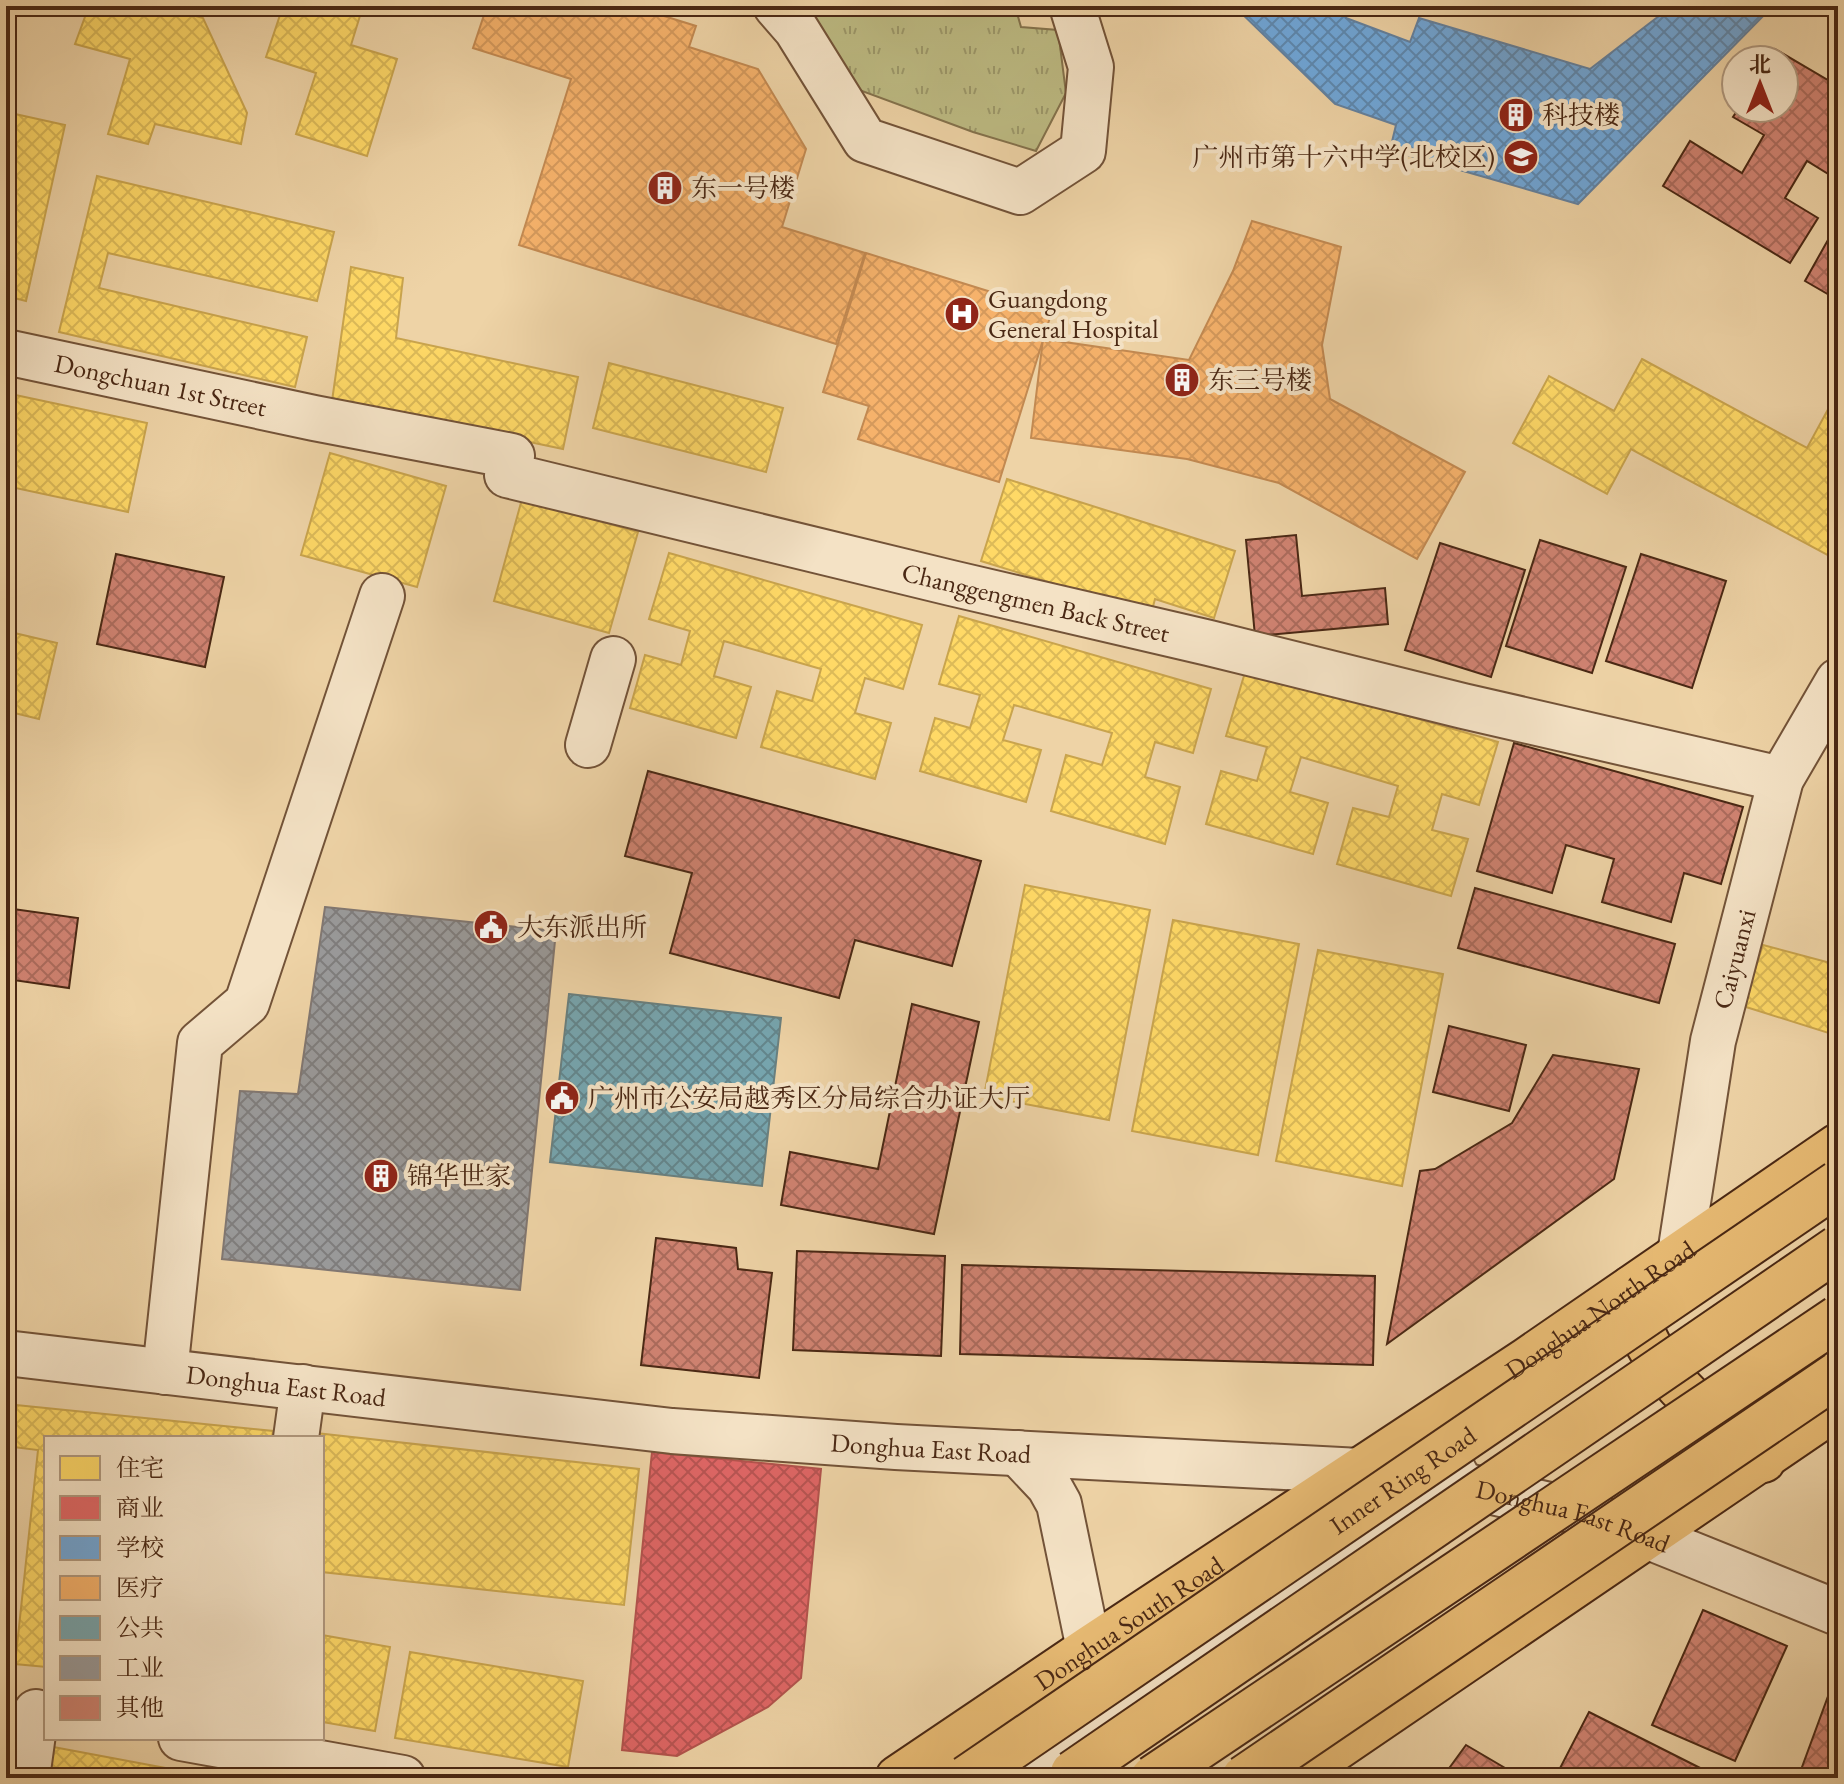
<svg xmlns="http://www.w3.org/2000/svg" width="1844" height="1784" viewBox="0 0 1844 1784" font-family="'EB Garamond','Noto Serif SC',serif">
<defs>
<pattern id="grass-tufts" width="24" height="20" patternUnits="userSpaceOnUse" patternTransform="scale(2)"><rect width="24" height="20" fill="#bdbb83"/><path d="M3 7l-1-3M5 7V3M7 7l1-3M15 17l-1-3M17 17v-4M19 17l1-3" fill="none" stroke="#9c986a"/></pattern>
<pattern id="homes-cross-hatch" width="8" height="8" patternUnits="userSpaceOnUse" patternTransform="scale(2)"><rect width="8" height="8" fill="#ffd966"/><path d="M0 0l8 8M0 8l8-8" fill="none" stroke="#dcba58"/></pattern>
<pattern id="shops-cross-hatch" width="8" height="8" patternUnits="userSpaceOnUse" patternTransform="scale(2)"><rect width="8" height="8" fill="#e06666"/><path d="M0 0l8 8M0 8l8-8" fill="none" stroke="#b85453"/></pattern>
<pattern id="schools-cross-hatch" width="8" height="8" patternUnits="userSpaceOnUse" patternTransform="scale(2)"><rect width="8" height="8" fill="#6fa8dc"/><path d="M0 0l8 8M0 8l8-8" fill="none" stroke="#5d89b1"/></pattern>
<pattern id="health-cross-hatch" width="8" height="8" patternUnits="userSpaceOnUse" patternTransform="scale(2)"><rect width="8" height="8" fill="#f6b26b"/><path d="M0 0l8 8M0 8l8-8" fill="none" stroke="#d4995c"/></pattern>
<pattern id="public-cross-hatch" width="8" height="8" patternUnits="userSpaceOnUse" patternTransform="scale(2)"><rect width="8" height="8" fill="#76a5af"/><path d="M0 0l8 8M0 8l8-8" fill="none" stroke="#63868d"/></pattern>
<pattern id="industry-cross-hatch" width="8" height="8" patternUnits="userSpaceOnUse" patternTransform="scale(2)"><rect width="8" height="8" fill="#999"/><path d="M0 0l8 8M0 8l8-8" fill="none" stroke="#7f7d7c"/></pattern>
<pattern id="building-cross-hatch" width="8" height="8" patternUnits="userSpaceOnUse" patternTransform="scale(2)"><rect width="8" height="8" fill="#d08372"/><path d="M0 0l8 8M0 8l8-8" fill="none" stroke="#ab6b5c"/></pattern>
</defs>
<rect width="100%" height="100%" fill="#eed3a6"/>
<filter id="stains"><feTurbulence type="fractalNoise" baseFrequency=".0025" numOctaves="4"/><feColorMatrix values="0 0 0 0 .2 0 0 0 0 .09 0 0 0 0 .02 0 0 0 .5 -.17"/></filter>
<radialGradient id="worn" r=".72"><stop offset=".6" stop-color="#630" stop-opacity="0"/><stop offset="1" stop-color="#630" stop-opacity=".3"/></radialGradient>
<path fill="url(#grass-tufts)" stroke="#84724c" stroke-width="2" d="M804 6H1015L1021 27 1058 30 1066 93 1036 151 973 132 843 84Z"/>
<g fill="url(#homes-cross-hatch)" stroke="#c9a44d" stroke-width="2">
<path d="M6 6H55V8L6 10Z"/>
<path d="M89 6H160L203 18 247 113 241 144 155 124 148 144 108 134 130 59 75 44Z"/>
<path d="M283 6H363L351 45 397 59 367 156 296 134 316 73 266 57Z"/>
<path d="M6 112 65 125 26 301 6 296Z"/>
<path d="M97 176 334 232 317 301 108 253 99 288 307 337 295 387 59 332Z"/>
<path d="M351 267 403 278 396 338 578 377 563 449 332 401Z"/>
<path d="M1642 359 1807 448 1838 391V548L1833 558 1631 449 1607 494 1513 443 1549 376 1614 411Z"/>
<path d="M609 363 783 408 766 472 593 428Z"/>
<path d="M6 393 147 423 128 512 6 486Z"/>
<path d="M330 453 446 486 417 587 301 555Z"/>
<path d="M1007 479 1235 551 1214 618 1155 599 1151 614 981 561Z"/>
<path d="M522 499 638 532 609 633 494 601Z"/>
<path d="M669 553 922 625 903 689 865 678 855 713 891 723 875 779 761 747 777 691 812 701 821 669 724 641 714 676 751 687 736 738 630 708 645 655 681 665 690 631 649 619Z"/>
<path d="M959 616 1211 689 1193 753 1155 742 1145 777 1180 787 1165 844 1051 811 1066 755 1102 765 1112 733 1014 705 1003 740 1041 750 1026 802 920 771 935 718 970 728 980 695 939 684Z"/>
<path d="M6 631 57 643 39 719 6 711Z"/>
<path d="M1246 669 1498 742 1479 805 1442 794 1432 830 1468 839 1451 896 1337 864 1353 808 1389 817 1398 786 1301 757 1290 792 1328 803 1313 854 1206 824 1221 771 1257 781 1267 747 1226 736Z"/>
<path d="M1025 885 1150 910 1109 1120 984 1096Z"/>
<path d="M1173 920 1299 944 1258 1155 1132 1131Z"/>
<path d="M1763 945 1838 965V1036L1743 1006Z"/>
<path d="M1318 950 1443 974 1402 1186 1276 1161Z"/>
<path d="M6 1404 273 1431 272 1438H46V1667L15 1664 38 1450 6 1446Z"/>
<path d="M316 1433 639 1469 624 1605 322 1572V1438H316Z"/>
<path d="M322 1635 390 1647 375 1731 322 1722Z"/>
<path d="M410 1652 583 1681 568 1767 395 1738Z"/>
<path d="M6 1736 18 1738 6 1778Z"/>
<path d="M48 1746 219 1778H42Z"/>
</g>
<path fill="url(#shops-cross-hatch)" stroke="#b3534d" stroke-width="2" d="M652 1452 821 1469 801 1678 768 1707 677 1756 622 1750Z"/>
<path fill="url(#schools-cross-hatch)" stroke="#6482a0" stroke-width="2" d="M1234 6H1348L1346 18 1410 42 1419 18 1590 69 1672 6H1773L1578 204 1390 150 1396 125 1335 104Z"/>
<g fill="url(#health-cross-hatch)" stroke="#c28951" stroke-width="2">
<path d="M487 6H632L696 26 689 47 758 69 806 149 782 227 865 253 836 344 519 245 571 79 473 48Z"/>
<path d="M1252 221 1341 247 1322 345 1330 399 1465 472 1417 559 1279 483 1187 459 1031 438 1043 339 1189 360 1233 271Z"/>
<path d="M866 253 1052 311 999 482 858 439 869 406 823 392Z"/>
</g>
<path fill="url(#public-cross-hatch)" stroke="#698080" stroke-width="2" d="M569 994 781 1018 762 1186 550 1162Z"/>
<path fill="url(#industry-cross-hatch)" stroke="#817771" stroke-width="2" d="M325 907 556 931 520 1290 222 1259 240 1091 298 1094Z"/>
<g fill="url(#building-cross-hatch)" stroke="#4a2814" stroke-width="2">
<path d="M1775 49 1838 86V180L1807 161 1785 198 1818 218 1790 263 1663 186 1690 141 1742 173 1764 135 1733 117 1739 108H1784V60H1768Z"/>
<path d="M1838 222V300L1805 281Z"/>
<path d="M1296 535 1302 596 1385 588 1388 624 1255 636 1246 540Z"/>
<path d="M1540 540 1626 567 1592 673 1506 646Z"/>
<path d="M1440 543 1525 570 1491 677 1405 650Z"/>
<path d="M116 554 224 577 205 667 97 644Z"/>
<path d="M1641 554 1726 581 1692 688 1606 661Z"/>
<path d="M1514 743 1743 807 1721 884 1684 873 1671 922 1602 902 1614 859 1566 845 1552 893 1477 871Z"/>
<path d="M648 771 981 861 952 966 855 940 839 998 670 953 692 873 625 856Z"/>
<path d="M1475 888 1675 944 1659 1003 1458 948Z"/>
<path d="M6 908 78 918 69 988 6 979Z"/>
<path d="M912 1004 979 1022 934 1234 781 1205 790 1152 878 1169Z"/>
<path d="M1449 1026 1526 1045 1509 1111 1433 1092Z"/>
<path d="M1553 1055 1639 1069 1614 1179 1387 1344 1420 1171 1435 1169 1512 1123Z"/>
<path d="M656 1238 736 1248 738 1269 772 1273 759 1378 641 1365Z"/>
<path d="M797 1251 945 1256 941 1356 793 1350Z"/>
<path d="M962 1265 1375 1276 1373 1365 960 1354Z"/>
<path d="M1703 1610 1787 1646 1735 1761 1652 1725Z"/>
<path d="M1834 1680 1838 1681V1778H1798Z"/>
<path d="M1589 1712 1720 1778H1569L1558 1772Z"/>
<path d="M1466 1745 1522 1778H1442Z"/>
</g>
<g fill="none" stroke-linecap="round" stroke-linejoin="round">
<defs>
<g id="minor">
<path d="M776 6 796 29 865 140 1020 192 1083 151 1091 67 1072 6"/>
<path id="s1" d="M6 352 314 418 512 456 507 475 951 583 1209 643 1463 706 1781 779"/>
<path d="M588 745 613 659"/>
<path id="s2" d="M1680 1254 1713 1041 1781 779 1838 681"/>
<path id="s3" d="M6 1353 672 1431 896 1447 1360 1471 1449 1482 1584 1513 1649 1537 1838 1613"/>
<path d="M165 1372 200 1043 247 1003 382 596"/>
<path d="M296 1438 303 1387"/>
<path d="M1018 1453 1049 1486 1059 1504 1089 1649"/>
<path d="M181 1738 403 1778"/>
<path d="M27 1778 36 1712"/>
<path d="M1009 1778 1352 1544 1449 1482 1455 1473"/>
</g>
<g id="major">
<path d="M1632 1288C1635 1364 1709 1416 1763 1460"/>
<path id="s4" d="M898 1778 1089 1649 1527 1360 1838 1146"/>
<path d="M1292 1778 1838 1406"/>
</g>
</defs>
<use href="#minor" stroke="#735338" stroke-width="48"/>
<use href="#major" stroke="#4a2814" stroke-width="48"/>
<use href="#minor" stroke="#f4e2c5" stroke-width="44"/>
<use href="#major" stroke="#e7ba73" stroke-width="44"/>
<defs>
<g id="major-bridge">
<path d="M1073 1773 1838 1248"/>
<path d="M1153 1778 1838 1318"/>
</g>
<g id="highway-bridge">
<path id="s5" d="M967 1778 1838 1183"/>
<path d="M1244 1778 1838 1374"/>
</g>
</defs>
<use href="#major-bridge" stroke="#4a2814" stroke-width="48" stroke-linecap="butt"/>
<use href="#highway-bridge" stroke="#4a2814" stroke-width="48" stroke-linecap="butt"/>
<use href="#major-bridge" stroke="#e7ba73" stroke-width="44"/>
<use href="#highway-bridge" stroke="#e7ba73" stroke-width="44"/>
</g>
<defs>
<symbol id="building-disc" viewBox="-11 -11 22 22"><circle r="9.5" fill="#8f2418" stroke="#f4e2c5"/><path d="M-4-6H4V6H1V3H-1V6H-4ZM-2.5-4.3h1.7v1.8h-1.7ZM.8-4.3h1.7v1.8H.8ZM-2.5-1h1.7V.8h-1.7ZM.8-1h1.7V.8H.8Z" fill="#fff"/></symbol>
<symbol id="school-disc" viewBox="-11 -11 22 22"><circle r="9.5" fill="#8f2418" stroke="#f4e2c5"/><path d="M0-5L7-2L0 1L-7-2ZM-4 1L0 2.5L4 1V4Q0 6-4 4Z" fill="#fff"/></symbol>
<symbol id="hospital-disc" viewBox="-11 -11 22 22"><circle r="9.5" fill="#8f2418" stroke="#f4e2c5"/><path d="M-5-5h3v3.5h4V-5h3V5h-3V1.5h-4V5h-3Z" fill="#fff"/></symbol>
<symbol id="civic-disc" viewBox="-11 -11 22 22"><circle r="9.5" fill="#8f2418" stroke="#f4e2c5"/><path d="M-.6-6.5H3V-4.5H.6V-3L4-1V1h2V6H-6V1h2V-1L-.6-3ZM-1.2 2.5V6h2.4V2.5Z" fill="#fff"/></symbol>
</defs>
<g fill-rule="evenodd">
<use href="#building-disc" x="1496" y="95" width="40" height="40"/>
<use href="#school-disc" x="1501" y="137" width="40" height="40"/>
<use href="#building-disc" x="645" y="168" width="40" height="40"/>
<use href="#hospital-disc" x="942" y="294" width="40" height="40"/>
<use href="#building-disc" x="1162" y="360" width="40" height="40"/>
<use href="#civic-disc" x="471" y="907" width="40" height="40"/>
<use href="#civic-disc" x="542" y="1078" width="40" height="40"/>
<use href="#building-disc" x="361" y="1156" width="40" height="40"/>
</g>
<g text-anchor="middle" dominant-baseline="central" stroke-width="8" stroke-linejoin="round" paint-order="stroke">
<g font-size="26" fill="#4a2814" stroke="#f4e2c5" text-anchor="start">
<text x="1542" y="115">科技楼</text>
<text x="1495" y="157" text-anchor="end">广州市第十六中学(北校区)</text>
<text x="691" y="188">东一号楼</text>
<text x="988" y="299">Guangdong<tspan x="988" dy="30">General Hospital</tspan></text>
<text x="1208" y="380">东三号楼</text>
<text x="517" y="927">大东派出所</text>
<text x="588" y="1098">广州市公安局越秀区分局综合办证大厅</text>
<text x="407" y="1176">锦华世家</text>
</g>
<g font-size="26" fill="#4a2814" stroke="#f4e2c5">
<text stroke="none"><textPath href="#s1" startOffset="158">Dongchuan 1st Street</textPath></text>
<text stroke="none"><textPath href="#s1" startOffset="1080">Changgengmen Back Street</textPath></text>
<text stroke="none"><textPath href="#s2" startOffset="300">Caiyuanxi</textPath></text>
<text stroke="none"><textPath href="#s4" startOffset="844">Donghua North Road</textPath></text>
<text stroke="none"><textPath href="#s3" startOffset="282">Donghua East Road</textPath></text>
<text stroke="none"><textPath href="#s3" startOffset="930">Donghua East Road</textPath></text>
<text stroke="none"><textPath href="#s5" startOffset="528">Inner Ring Road</textPath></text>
<text stroke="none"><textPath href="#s3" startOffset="1578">Donghua East Road</textPath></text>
<text stroke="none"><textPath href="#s4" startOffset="278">Donghua South Road</textPath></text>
</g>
</g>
<rect width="1844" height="1784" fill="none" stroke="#eed3a6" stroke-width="32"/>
<rect x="8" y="8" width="1828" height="1768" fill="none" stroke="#4a2814" stroke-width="4"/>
<rect x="16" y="16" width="1812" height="1752" fill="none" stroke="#4a2814" stroke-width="2"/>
<rect x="44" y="1436" width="280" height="304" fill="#f4e2c5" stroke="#b0987e" stroke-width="2"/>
<rect x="60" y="1456" width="40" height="24" fill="#ffd966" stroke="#b0987e" stroke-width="2"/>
<text x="116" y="1476" font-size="24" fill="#4a2814">住宅</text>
<rect x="60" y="1496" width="40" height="24" fill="#e06666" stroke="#b0987e" stroke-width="2"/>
<text x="116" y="1516" font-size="24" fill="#4a2814">商业</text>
<rect x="60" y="1536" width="40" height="24" fill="#6fa8dc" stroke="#b0987e" stroke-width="2"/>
<text x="116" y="1556" font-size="24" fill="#4a2814">学校</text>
<rect x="60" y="1576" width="40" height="24" fill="#f6b26b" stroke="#b0987e" stroke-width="2"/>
<text x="116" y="1596" font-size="24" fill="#4a2814">医疗</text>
<rect x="60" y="1616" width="40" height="24" fill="#76a5af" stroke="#b0987e" stroke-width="2"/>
<text x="116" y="1636" font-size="24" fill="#4a2814">公共</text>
<rect x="60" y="1656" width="40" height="24" fill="#999999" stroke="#b0987e" stroke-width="2"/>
<text x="116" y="1676" font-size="24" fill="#4a2814">工业</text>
<rect x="60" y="1696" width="40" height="24" fill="#d08372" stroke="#b0987e" stroke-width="2"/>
<text x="116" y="1716" font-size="24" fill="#4a2814">其他</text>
<g transform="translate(1760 84)"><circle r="38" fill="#f4e2c5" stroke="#b0987e" stroke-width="2"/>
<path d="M0-6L14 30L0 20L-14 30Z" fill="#8f2418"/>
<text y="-12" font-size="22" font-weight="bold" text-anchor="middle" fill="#4a2814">北</text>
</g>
<rect width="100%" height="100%" filter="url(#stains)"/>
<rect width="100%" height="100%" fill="url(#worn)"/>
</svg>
